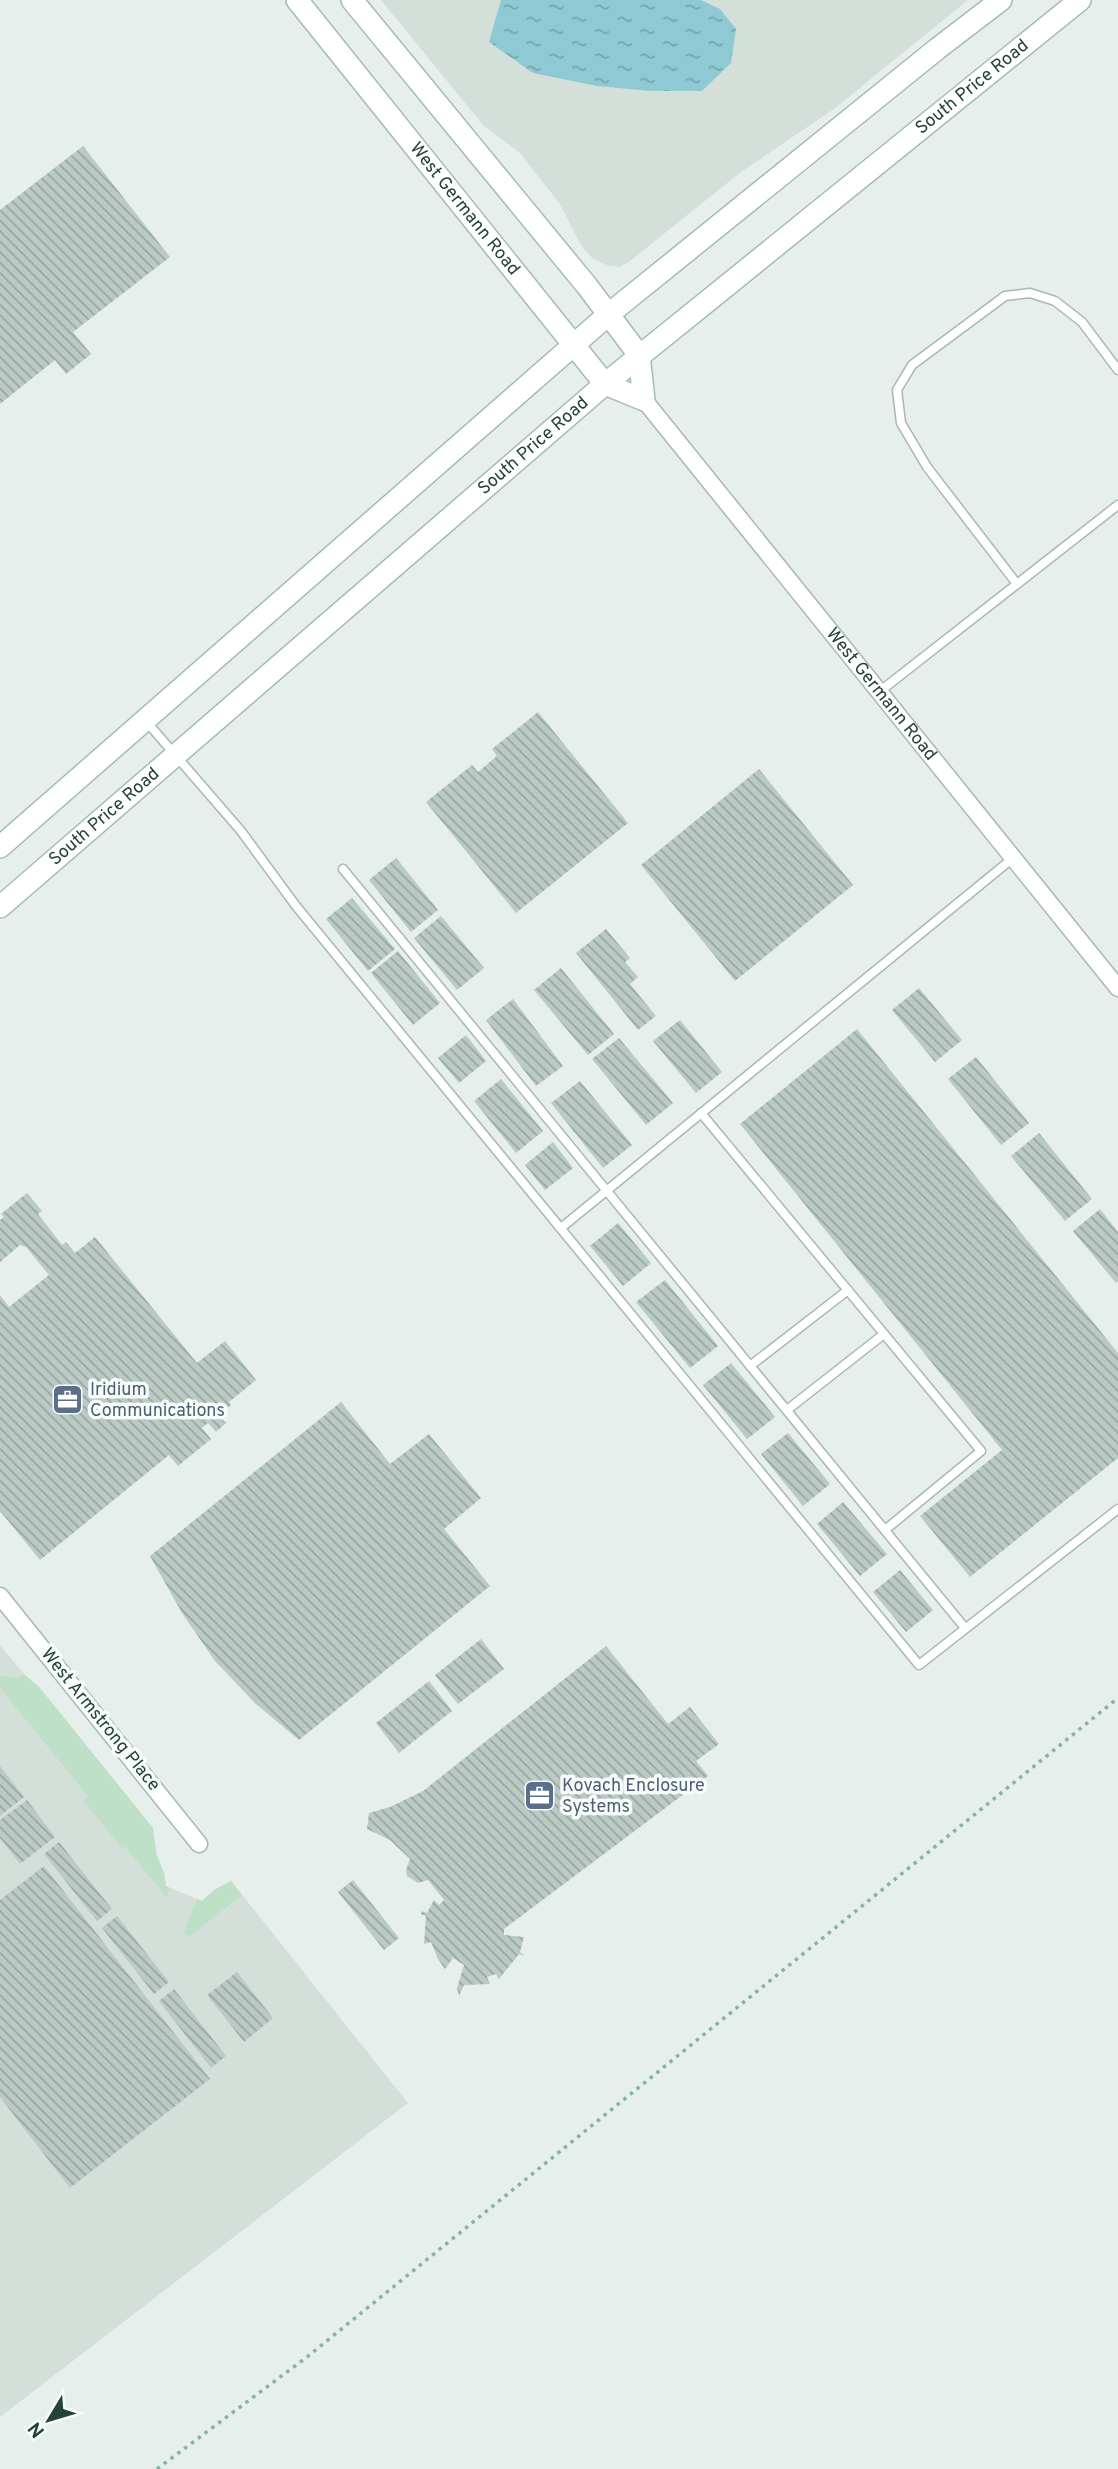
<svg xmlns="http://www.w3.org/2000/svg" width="1118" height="2469" viewBox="0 0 1118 2469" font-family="Overpass,sans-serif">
<defs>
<pattern id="water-ripples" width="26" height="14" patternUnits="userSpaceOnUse" patternTransform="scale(1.75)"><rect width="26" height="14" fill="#8ec9d4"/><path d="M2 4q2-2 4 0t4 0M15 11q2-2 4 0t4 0" fill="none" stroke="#74a5ad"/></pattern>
<pattern id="building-back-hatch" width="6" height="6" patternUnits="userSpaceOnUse" patternTransform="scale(1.75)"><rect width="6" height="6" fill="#bbcac4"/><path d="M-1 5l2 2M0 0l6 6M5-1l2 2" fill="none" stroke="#98a6a0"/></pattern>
</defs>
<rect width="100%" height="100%" fill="#e6efeb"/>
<g fill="#d4dfda">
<path d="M381 0H968L834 109 741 172 630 261 620 267 609 266 593 259 582 247 560 204 520 153 483 125Z"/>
<path d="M0 1645 24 1674 39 1687 153 1828 156 1853 164 1873 166 1886 202 1901 214 1890 231 1881 408 2103 0 2417Z"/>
</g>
<g fill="#bfe0c8">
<path d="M24 1674 39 1687 153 1828 156 1853 164 1873 166 1886 169 1888 167 1898 126 1848 121 1847 83 1800 88 1796 0 1688V1675L18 1678Z"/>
<path d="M231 1881 242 1895 190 1936 183 1935 197 1899 202 1901 214 1890Z"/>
</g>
<path fill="url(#water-ripples)" d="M501 0H701L720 9 736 29 731 63 702 91H651L597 86 533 73 489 42Z"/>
<g fill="url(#building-back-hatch)">
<path d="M83 146 170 257 73 332 91 354 66 374 55 360 0 404V210Z"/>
<path d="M538 712 628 823 516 913 426 802 472 765 478 772 497 756 492 749Z"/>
<path d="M759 769 853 885 735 981 641 865Z"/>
<path d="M396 858 438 910 411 932 369 880Z"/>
<path d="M352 898 395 949 368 971 326 919Z"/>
<path d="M441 916 484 968 457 990 414 938Z"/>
<path d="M606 929 630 958 625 962 638 977 630 984 656 1016 638 1030 576 953Z"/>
<path d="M398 951 440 1003 413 1025 371 973Z"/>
<path d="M561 968 614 1034 588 1055 534 990Z"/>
<path d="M919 988 962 1040 935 1062 892 1010Z"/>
<path d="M513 999 563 1066 536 1086 486 1020Z"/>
<path d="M680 1020 722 1072 696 1093 653 1041Z"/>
<path d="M857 1029 1118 1353V1458L970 1577 920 1516 1002 1450 740 1124Z"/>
<path d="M466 1035 486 1061 459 1083 438 1058Z"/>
<path d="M619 1038 673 1103 646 1125 592 1059Z"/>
<path d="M976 1057 1029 1123 1001 1145 948 1079Z"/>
<path d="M501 1079 543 1131 516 1153 474 1101Z"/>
<path d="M580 1081 632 1145 603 1168 551 1103Z"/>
<path d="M1039 1133 1092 1199 1065 1221 1011 1156Z"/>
<path d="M553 1142 573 1168 545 1190 525 1165Z"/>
<path d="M27 1193 42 1211 38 1214 62 1245 66 1242 75 1253 95 1237 197 1363 225 1341 256 1380 229 1402 231 1405 218 1415 226 1423 216 1432 208 1423 202 1428 211 1439 178 1466 169 1455 40 1560 0 1511V1295L9 1307 49 1275 26 1247 20 1245 0 1262V1220L4 1217 1 1214Z"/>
<path d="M1100 1209 1118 1232V1281L1116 1283 1073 1231Z"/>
<path d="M618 1223 651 1263 623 1286 590 1246Z"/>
<path d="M665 1280 718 1346 690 1368 636 1302Z"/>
<path d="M731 1363 775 1417 747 1439 703 1385Z"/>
<path d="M341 1402 390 1464 429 1434 481 1498 444 1529 490 1586 299 1740 256 1704 215 1661 182 1613 150 1556Z"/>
<path d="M788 1433 830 1484 803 1506 761 1454Z"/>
<path d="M843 1502 887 1554 860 1576 817 1524Z"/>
<path d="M900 1570 933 1610 906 1632 873 1592Z"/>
<path d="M481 1639 504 1669 458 1704 435 1675Z"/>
<path d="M606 1646 668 1724 690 1707 719 1744 696 1761 708 1776 504 1929V1935L524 1937 520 1952 525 1956 519 1954 499 1979 496 1974 487 1977 490 1984 464 1985 459 1996 457 1988 464 1965 453 1958 445 1969 438 1959 431 1942 424 1944 426 1916 421 1914 422 1911 427 1913 434 1900 439 1905 444 1900 428 1880 418 1883 407 1876 406 1870 410 1859 390 1840 367 1829 369 1813 390 1807 423 1791Z"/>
<path d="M429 1681 452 1711 399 1753 376 1723Z"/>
<path d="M0 1766 24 1797 0 1816Z"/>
<path d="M27 1800 55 1837 20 1864 0 1838V1820Z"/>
<path d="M59 1842 112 1909 97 1921 44 1854Z"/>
<path d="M44 1866 210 2079 70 2188 0 2097V1900Z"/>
<path d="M353 1880 399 1938 384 1950 338 1892Z"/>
<path d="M117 1916 169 1982 154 1994 102 1928Z"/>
<path d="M237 1972 273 2018 244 2042 207 1995Z"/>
<path d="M174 1989 226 2056 211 2068 159 2001Z"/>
</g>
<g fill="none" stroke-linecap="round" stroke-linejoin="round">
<defs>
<g id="lane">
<path d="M1017 584 927 467 901 423 897 390 912 365 1005 296 1030 293 1055 301 1082 322 1118 370"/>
<path d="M879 692 1118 505"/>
<path d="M145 720 241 831 296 906 919 1665 1118 1509"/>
<path d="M343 869 965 1628"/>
<path d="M701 1113 981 1451 885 1530"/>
<path d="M561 1228 1013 858"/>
<path d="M750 1366 848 1290"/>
<path d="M787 1410 884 1334"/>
</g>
<g id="street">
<path id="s1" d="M644 400 1118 988"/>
<path d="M0 1596 199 1844"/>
</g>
<g id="secondary">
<path id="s2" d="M297 0 605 384 644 400 639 355 587 286 352 0"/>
<path d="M0 847 609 314 937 49 1001 0"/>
<path id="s3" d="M0 907 605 384 1080 0"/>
</g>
</defs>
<use href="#lane" stroke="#a8b8b2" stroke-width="11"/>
<use href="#street" stroke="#a8b8b2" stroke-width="19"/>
<use href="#secondary" stroke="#a4bbb3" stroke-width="24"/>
<path stroke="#86b3a5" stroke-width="3.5" stroke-dasharray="3.5 5" stroke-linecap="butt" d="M157 2469 307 2357 1118 1698"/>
<use href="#lane" stroke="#fff" stroke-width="8"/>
<use href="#street" stroke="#fff" stroke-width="16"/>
<use href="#secondary" stroke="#fff" stroke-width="21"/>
</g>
<defs>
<symbol id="office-square" viewBox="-11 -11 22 22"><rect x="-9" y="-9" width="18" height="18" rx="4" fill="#5c6f8a" stroke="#f7fbf9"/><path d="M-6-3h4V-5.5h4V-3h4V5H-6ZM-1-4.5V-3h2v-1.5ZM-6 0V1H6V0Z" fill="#fff"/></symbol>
</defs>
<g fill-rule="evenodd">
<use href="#office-square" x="50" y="1382" width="35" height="35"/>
<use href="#office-square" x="522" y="1778" width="35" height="35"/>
</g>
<g text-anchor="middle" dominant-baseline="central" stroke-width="7" stroke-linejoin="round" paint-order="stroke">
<g font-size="18" fill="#24423a" stroke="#f7fbf9">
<text stroke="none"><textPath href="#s3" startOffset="1272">South Price Road</textPath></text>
<text stroke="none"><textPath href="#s2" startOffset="268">West Germann Road</textPath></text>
<text stroke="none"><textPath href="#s3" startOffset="705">South Price Road</textPath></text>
<text stroke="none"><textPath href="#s1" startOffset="378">West Germann Road</textPath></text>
<text stroke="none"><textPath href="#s3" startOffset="138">South Price Road</textPath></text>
<text transform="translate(100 1720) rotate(51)">West Armstrong Place</text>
</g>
<g font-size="18" fill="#4e5e75" stroke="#f7fbf9" text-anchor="start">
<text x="90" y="1390">Iridium<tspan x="90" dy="21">Communications</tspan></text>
<text x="562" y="1786">Kovach Enclosure<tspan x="562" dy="21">Systems</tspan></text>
</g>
</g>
<g transform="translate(49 2420) rotate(232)" stroke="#f7fbf9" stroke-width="5" paint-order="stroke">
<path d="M0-5L12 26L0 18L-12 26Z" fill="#24423a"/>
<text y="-10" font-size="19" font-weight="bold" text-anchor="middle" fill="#24423a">N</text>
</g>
</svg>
